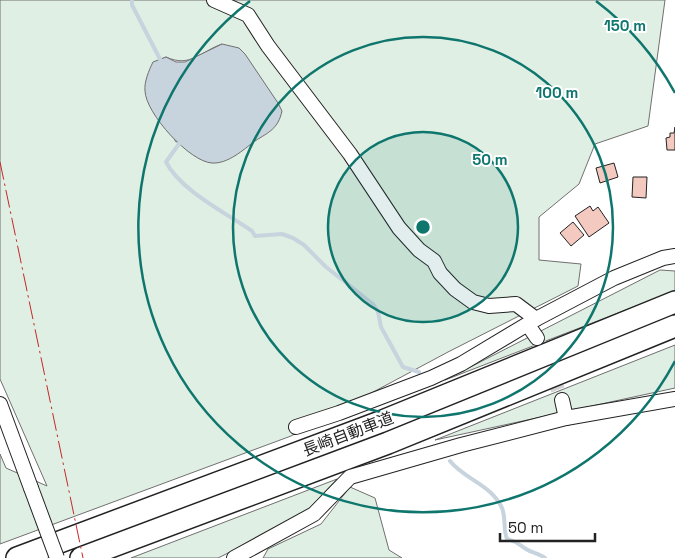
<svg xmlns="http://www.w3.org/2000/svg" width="675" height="558" viewBox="0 0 675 558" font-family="'Space Grotesk','Noto Sans JP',sans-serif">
<rect width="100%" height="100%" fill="#fff"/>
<g fill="#e0efe3" stroke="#6f6f6f" fill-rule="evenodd">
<path d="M0 0H665L648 126 595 144 579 184 539 217V260L581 264 578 286 448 352 291 436 0 544V454L6 468 47 486 0 379ZM222 44 179 143 175 141 162 59 166 57C190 68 200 52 222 44Z"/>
<path d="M660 270 675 271V291L445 380Z"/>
<path d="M675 345V388L435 440Z"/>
<path d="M337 479 302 516 218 558H131Z"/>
<path d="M350 487 375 498 389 550 402 558H263L268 549 321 524Z"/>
</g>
<path fill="#c7d3dd" stroke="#6f6f6f" d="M222 44 239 48 245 54 278 103 282 111C278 129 269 132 255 141 243 150 228 164 212 163 190 162 146 114 145 91 144 82 149 70 153 62L166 57 176 62H185Z"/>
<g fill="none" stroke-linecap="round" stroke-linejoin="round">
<g stroke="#c7d3dd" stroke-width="4">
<path d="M132 0V5L162 63"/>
<path d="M181 141 166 162C180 190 226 213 252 231L255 236 282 234 293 238 304 245 326 267 373 304 378 312 381 327 403 367 419 372"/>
<path d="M450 461C464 479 492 485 502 508 506 518 503 529 507 539 518 542 518 544 526 549 532 553 539 553 545 558"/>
</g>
</g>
<g fill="#f3c9c0" stroke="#222">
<path d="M675 127V150H667L666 138 670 137V133H674Z"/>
<path d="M614 163 618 177 600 183 596 168Z"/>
<path d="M633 177H647L646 198 632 197Z"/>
<path d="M590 206 593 211 598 207 609 223 589 237 575 216Z"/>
<path d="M573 222 584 235 571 246 560 233Z"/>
</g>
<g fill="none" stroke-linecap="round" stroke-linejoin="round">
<path stroke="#d3d3d3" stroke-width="14" stroke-dasharray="14 7" stroke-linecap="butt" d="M537 338 562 400"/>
<defs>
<g id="minor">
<path d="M214 0 248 15 268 46 350 154 399 228 419 250 434 261 440 273 455 289 473 302 489 306 516 304 536 319"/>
<path d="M528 325 537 338"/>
<path d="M562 400 566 418"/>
<path d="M0 404 31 488"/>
<path d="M296 427 339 413 431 378 461 364 536 319 614 278 663 258 675 256"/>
<path d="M234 558 314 514 350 477 461 445 566 418 675 399"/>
</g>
<g id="highway">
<path d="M17 558 380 422 675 302"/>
<path d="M81 558 388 443 675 326"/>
</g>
</defs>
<use href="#minor" stroke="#222" stroke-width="16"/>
<use href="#highway" stroke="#222" stroke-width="24"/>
<use href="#minor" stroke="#fff" stroke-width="14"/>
<use href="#highway" stroke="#fff" stroke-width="21"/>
<defs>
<path id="minor-bridge" d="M31 488 57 558"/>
</defs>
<use href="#minor-bridge" stroke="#222" stroke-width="16" stroke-linecap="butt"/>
<use href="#minor-bridge" stroke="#fff" stroke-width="14"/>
<path stroke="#c62828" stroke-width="1" stroke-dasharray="18 4 2.5 4" stroke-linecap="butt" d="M0 162 83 558"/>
</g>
<circle cx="423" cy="227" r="95" fill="#0f766e" fill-opacity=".12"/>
<g fill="none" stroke="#0f766e" stroke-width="2.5">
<circle cx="423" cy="227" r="95"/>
<circle cx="423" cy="227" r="190"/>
<path d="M675 361A285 285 0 1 1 250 1M596 1A285 285 0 0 1 675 93"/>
</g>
<g text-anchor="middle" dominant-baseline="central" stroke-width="4" stroke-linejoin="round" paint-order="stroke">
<g font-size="16" fill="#222" stroke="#fff">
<text transform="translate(348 434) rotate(-21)">長崎自動車道</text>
</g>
</g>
<circle cx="423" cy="227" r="8" fill="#0f766e" stroke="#fff" stroke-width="2.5"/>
<g font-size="15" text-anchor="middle" font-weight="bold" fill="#0f766e" stroke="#fff" stroke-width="4" stroke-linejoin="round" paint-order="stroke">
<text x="625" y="31">150 m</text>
<text x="557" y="98">100 m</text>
<text x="490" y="165">50 m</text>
</g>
<path d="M500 533v8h95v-8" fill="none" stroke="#222222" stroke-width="2.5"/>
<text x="508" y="533" font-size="15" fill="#222222" stroke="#ffffff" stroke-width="4" paint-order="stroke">50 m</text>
</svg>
